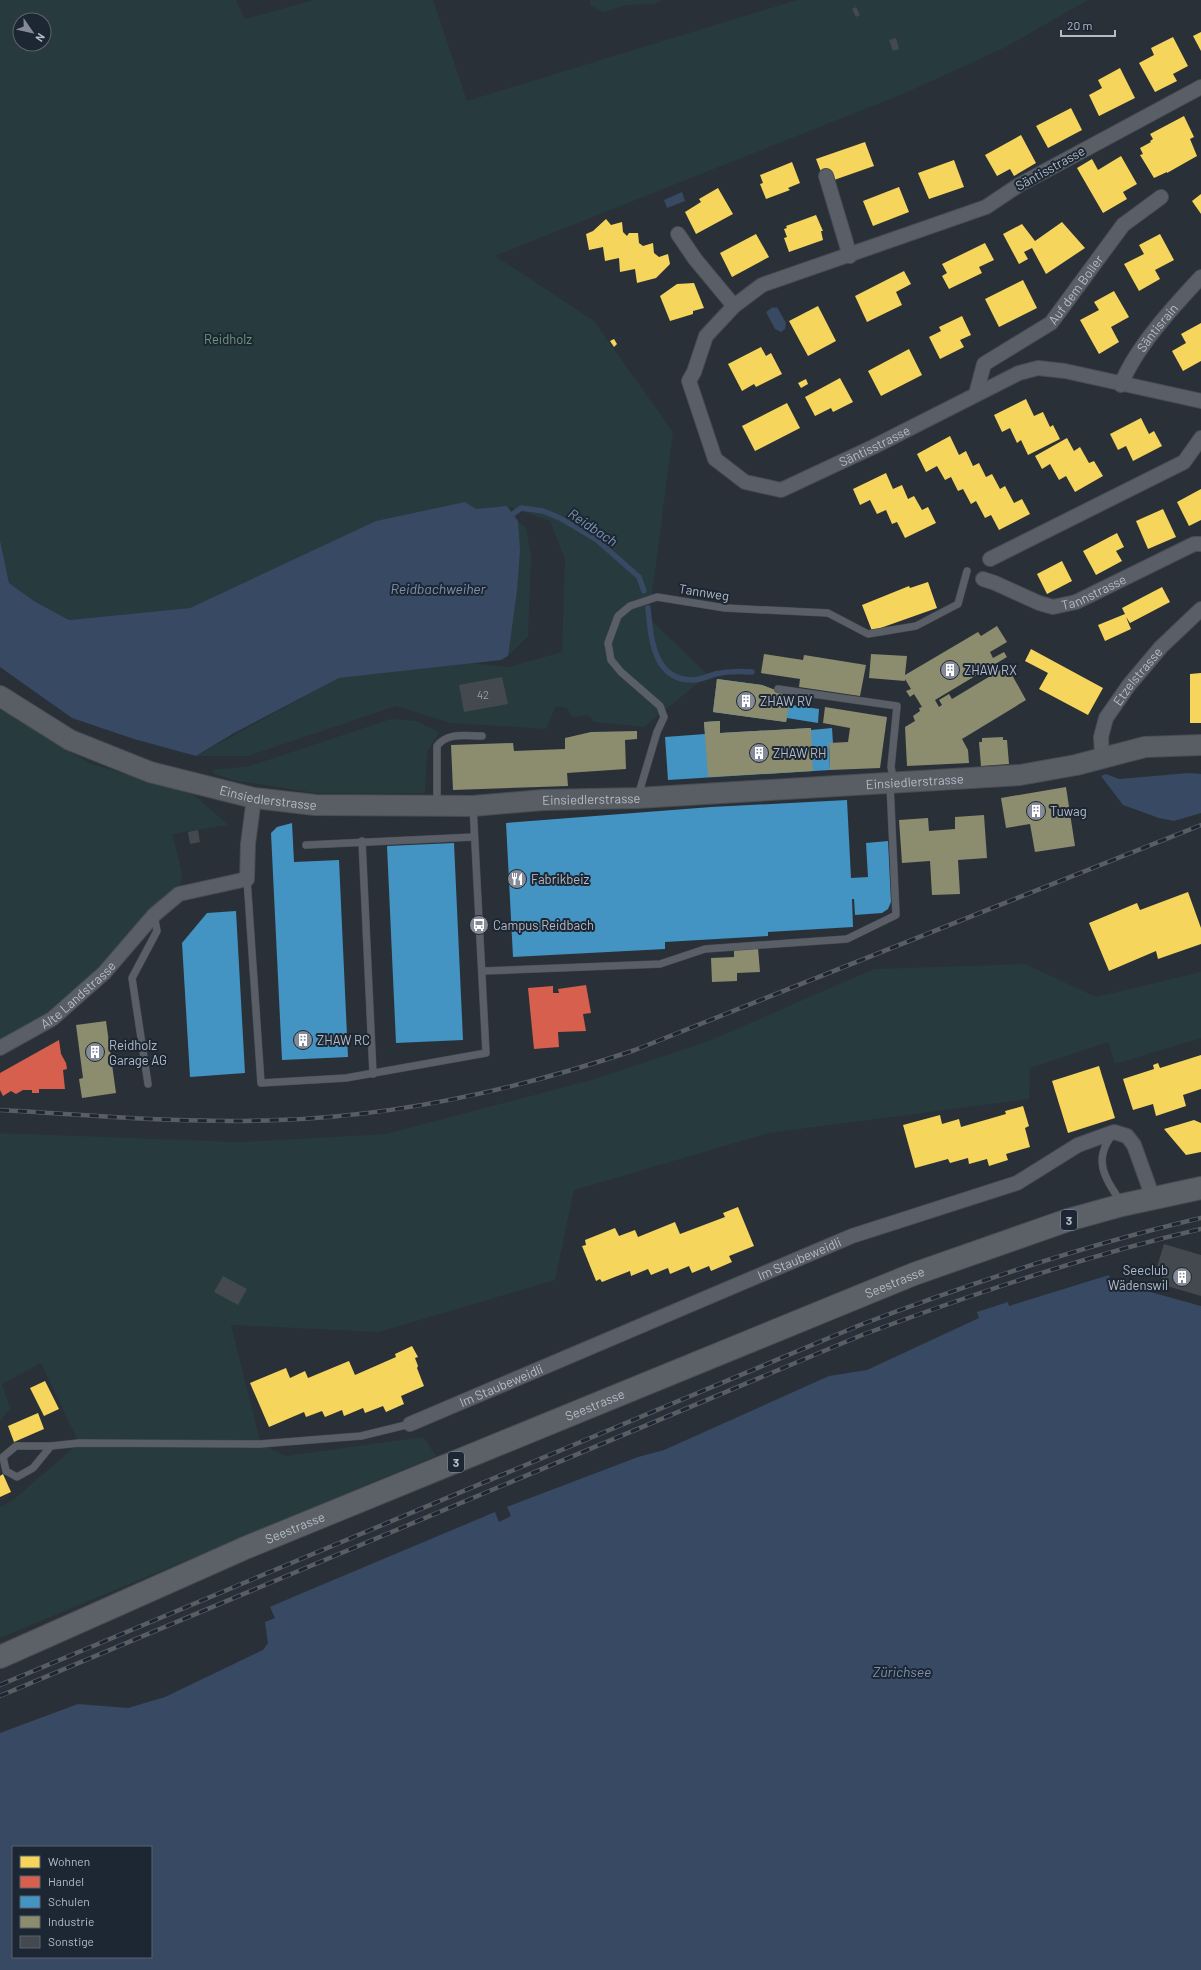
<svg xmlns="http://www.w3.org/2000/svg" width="1201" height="1970" viewBox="0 0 1201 1970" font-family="Barlow,sans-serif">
<rect width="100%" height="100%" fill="#2a3038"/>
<g fill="#273a3e" fill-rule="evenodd">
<path d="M0 0H236L245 19 314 0H433L467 101 797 0H1088L1006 47 905 93 495 256 593 320 673 432 649 618 708 675 644 727 594 722 588 715 572 717 567 708 556 706 546 729 451 723 396 706 248 756H196L339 678 471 663 508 667 562 652 565 559 550 521 507 506 190 608 69 620 34 601 9 583 0 540ZM20 20H44V44H20Z"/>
<path d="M590 0H662L654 4 627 5 603 12 590 5Z"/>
<path d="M518 521 526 528 531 556 528 636 508 656Z"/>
<path d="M0 709 89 763 194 795 228 825 172 834 182 873 179 894 52 1019 0 1045Z"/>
<path d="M391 719 416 721 439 732 427 752 425 793H315L233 780 214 774 213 770 250 766Z"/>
<path d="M1025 964 1096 997 1201 972V1038L1115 1064 1108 1042 1030 1068 1029 1099 769 1133 574 1190 555 1280 379 1332 231 1325 261 1444 286 1456 423 1437 436 1456 0 1638V1507L13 1500 79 1443 41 1363 2 1384 10 1409 0 1421V1133L240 1142 386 1134 595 1079 709 1041 874 969Z"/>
</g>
<g fill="#384963" fill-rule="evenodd">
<path d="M682 192 685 201 667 208 664 200Z"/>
<path d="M773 307 774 308 777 307 786 323 785 329 781 332 775 329 766 312Z"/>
<path d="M465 502 476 509 507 506 518 521 520 550 517 591 508 656 501 660 339 678 234 733 196 756 134 739 72 718 0 667V540L9 583 34 601 69 620 190 608 376 521Z"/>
<path d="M1189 773 1201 774V813L1174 821 1159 818 1123 805 1101 776 1106 774 1119 779Z"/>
<path d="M1109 1275 1113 1291 1136 1288 1201 1306V1970H0V1733L78 1704 128 1708 165 1697 263 1650 268 1643 265 1622 275 1618 270 1607 293 1597 495 1512 499 1522 511 1516 507 1507 638 1457 664 1450 829 1376 867 1370 979 1318 977 1312 1008 1302 1009 1306ZM13 1847H151V1957H13Z"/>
</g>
<g fill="#f6d55c">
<path d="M1201 32V51L1193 36Z"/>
<path d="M1173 37 1188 66 1173 74 1177 81 1155 92 1139 63 1154 55 1151 48Z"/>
<path d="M1120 68 1135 98 1099 116 1089 95 1102 88 1098 80Z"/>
<path d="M1071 108 1082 130 1048 148 1036 126Z"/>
<path d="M1184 116 1194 137 1190 139 1197 156 1167 173V172L1154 178 1140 155 1143 154 1140 148 1151 142 1150 141 1153 139 1150 134Z"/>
<path d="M1021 135 1036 163 1014 176 1010 169 997 176 985 155Z"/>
<path d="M865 142 874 166 834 180 830 169 821 172 816 159Z"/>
<path d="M1121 156 1137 184 1123 192 1127 199 1103 213 1077 168 1092 159 1098 170Z"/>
<path d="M954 160 964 187 929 199 918 173Z"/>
<path d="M792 162 800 183 788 188 790 190 766 199 760 184 763 183 760 175Z"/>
<path d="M899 187 909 212 873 226 863 201Z"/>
<path d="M718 188 733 214 696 234 685 212 701 202 699 199Z"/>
<path d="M1201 194V214L1192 201Z"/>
<path d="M816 215 823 231H821L823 240 789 252 784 238 787 237 784 229 787 228 786 226Z"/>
<path d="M606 219 611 225 622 222 623 232 627 236 629 233H638L639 243 643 246 653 243 654 253 659 257 668 254 670 264 656 278 637 283 635 269 620 272 619 258 605 261 603 247 589 250 586 234 593 231Z"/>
<path d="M1062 222 1085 248 1046 274 1032 248 1024 252 1028 259 1019 264 1003 234 1022 224 1035 241Z"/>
<path d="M756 234 769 257 732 277 720 253Z"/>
<path d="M1160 234 1174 260 1155 270 1160 279 1139 291 1124 264 1144 254 1139 245Z"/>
<path d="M985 243 994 260 979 267 982 273 949 289 942 276 947 273 942 264Z"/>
<path d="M904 271 911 284 896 292 902 305 867 322 855 296Z"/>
<path d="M1023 280 1037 308 999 327 985 299Z"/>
<path d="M694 283 704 308 693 311V314L670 321 660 296 677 284Z"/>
<path d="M1114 291 1129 317 1111 327 1119 342 1099 354 1080 320 1099 310 1094 302Z"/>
<path d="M818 306 836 341 808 356 789 321Z"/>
<path d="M962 316 971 335 960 340 964 347 940 359 929 337 941 331 939 327Z"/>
<path d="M1201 323V361L1183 371 1172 351 1186 343 1181 334Z"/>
<path d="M614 339 617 344 614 347 610 341Z"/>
<path d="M761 347 766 356 771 353 782 374 756 387 754 384 742 391 728 364Z"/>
<path d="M909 349 922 375 881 396 868 371Z"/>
<path d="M840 378 853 402 833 412 831 408 815 416 805 397Z"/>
<path d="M806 379 808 384 801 388 798 383Z"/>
<path d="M1026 399 1034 416 1043 412 1050 427 1053 425 1060 439 1028 455 1021 440 1017 443 1010 428 1002 432 994 415Z"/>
<path d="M787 403 800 428 755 451 742 426Z"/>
<path d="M1141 418 1149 434 1154 431 1162 446 1133 461 1126 446 1118 450 1110 434Z"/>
<path d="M950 436 959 455 966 451 973 466 979 463 986 477 992 474 1000 489 1005 486 1014 503 1022 499 1030 514 999 530 991 515 985 518 976 501 971 504 963 489 958 491 951 477 945 480 937 466 926 472 917 454Z"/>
<path d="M1067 438 1074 451 1080 447 1089 463 1094 461 1103 476 1075 492 1066 476 1059 480 1050 464 1042 469 1035 456Z"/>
<path d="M886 473 893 489 902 485 908 499 914 496 922 510 928 507 936 523 905 538 897 522 892 524 886 510 877 514 870 500 860 505 853 489Z"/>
<path d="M1201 489V520L1189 526 1177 502Z"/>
<path d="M1163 509 1176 537 1148 549 1136 521Z"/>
<path d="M1117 533 1124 547 1116 551 1122 561 1096 575 1083 551Z"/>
<path d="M1062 561 1072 581 1047 594 1037 574Z"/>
<path d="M928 582 937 608 872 631 862 605 909 586 910 588Z"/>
<path d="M1162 587 1170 602 1130 623 1126 617 1131 629 1105 641 1098 625 1125 614 1122 608Z"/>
<path d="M1031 649 1103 688 1088 715 1039 689 1048 673 1025 661Z"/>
<path d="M1201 673V723H1190V674Z"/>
<path d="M1188 892 1201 928V944L1158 959 1156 951 1109 971 1089 923 1137 903 1140 910Z"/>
<path d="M1201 1055V1089L1183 1095 1186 1106 1156 1116 1153 1104 1133 1110 1123 1079 1154 1069 1153 1065 1158 1063 1160 1068Z"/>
<path d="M1099 1066 1115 1118 1068 1133 1052 1081Z"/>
<path d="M1023 1106 1029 1126 1025 1128 1030 1147 1006 1154 1008 1160 989 1166 987 1159 969 1164 968 1158 950 1163 948 1159 915 1168 903 1125 940 1115 942 1124 959 1119 961 1127 1006 1114 1005 1111Z"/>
<path d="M1194 1120 1201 1123V1152L1186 1155 1164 1129Z"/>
<path d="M738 1207 754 1246 729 1256 732 1262 711 1271 709 1266 692 1273 689 1266 670 1274 668 1268 651 1275 648 1269 631 1276 630 1271 602 1282 600 1279 596 1281 582 1246 586 1245 585 1240 615 1228 619 1236 635 1230 638 1237 675 1222 680 1234 725 1217 723 1213Z"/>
<path d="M412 1346 418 1357 415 1358 418 1366 417 1368 424 1386 401 1396 404 1404 386 1412 383 1406 365 1413 363 1408 344 1416 342 1410 325 1417 322 1411 306 1417 304 1412 269 1427 250 1383 286 1368 290 1378 305 1371 308 1378 349 1361 355 1375 396 1357 395 1354Z"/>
<path d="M45 1381 59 1409 44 1416 30 1388Z"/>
<path d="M38 1413 44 1429 14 1442 8 1426Z"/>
<path d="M3 1474 11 1492 0 1497V1476Z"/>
</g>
<g fill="#d6604d">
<path d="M586 985 591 1013 583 1014 586 1031 558 1032 559 1047 534 1049 528 988 553 986V993H559L558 989Z"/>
<path d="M59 1040 61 1054 66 1063 67 1069 63 1070 65 1089H39V1093H32V1090H23L16 1094 11 1091 3 1096 0 1090V1073Z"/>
</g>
<g fill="#4393c3">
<path d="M717 679 762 685 783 693 782 699 778 698V703L819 709 818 723 787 718 786 722 713 712Z"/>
<path d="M720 721V733L811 728V730L832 728 833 743H829L830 770 668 780 665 737 705 734 704 722Z"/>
<path d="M847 800 851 878 868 877 866 843 888 841 891 902 888 909 882 913 855 915 854 899H852L853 927 768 932V936L665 942V949L513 957 506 823 711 807Z"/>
<path d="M292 823 294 862 339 860 348 1057 282 1060 271 833 277 827Z"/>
<path d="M454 843 463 1040 396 1043 387 846Z"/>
<path d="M236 911 245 1073 190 1077 182 943 207 913Z"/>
</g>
<g fill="#8c8c6e">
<path d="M997 626 1007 642 990 652 993 658 1004 652 1007 657 935 700 939 707 942 705 939 700 949 694 952 699 1007 666 1026 700 962 739 968 750 969 763 907 766 905 727 915 721 913 716 920 711 919 708 922 707 914 694 910 697 906 691 911 689 905 679V681L869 678 871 654 907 656 905 675 978 632 981 636Z"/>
<path d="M764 654 803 660 804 655 866 665 860 696 799 687 800 679 761 673Z"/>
<path d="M717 679 762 685 783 693 782 699 778 698V703L789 704 786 722 713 712Z"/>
<path d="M825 707 887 717 880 768 830 770 829 743 848 742 850 728 823 723Z"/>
<path d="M720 721V733L811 728 813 771 708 777 704 722Z"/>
<path d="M637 731V739L625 740 626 769 567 773 568 786 453 790 451 745 513 743 514 751 565 749V738L591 732Z"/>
<path d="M1003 737V740H1007L1009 764 981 766 979 742H982V738Z"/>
<path d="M1066 787 1075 846 1035 852 1030 824 1006 828 1001 798Z"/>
<path d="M984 815 987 858 958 860 960 894 932 895 930 861 902 863 899 820 928 818 929 831 955 829V817Z"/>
<path d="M758 948 760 972 737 973V981L712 982 711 958 734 957V949Z"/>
<path d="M106 1021 116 1093 82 1098 79 1079 83 1078 76 1025Z"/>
</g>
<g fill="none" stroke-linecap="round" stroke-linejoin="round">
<g stroke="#384963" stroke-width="5.5">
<path d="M513 514 521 508 543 511 560 518 597 540 639 577 644 591"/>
<path d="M648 608C651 638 653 681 694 680 701 679 709 676 715 674 728 671 740 671 752 672"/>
</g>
</g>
<g fill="#444950">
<path d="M856 7 860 15 856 17 852 9Z"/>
<path d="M896 38 899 49 893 51 889 40Z"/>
<path d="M502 677 508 704 464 712 459 685Z"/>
<path d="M198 830 200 842 190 844 188 832Z"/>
<path d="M1164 1244 1201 1255V1296L1160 1284 1165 1269 1157 1267Z"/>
<path d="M223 1276 247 1289 238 1305 214 1292Z"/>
</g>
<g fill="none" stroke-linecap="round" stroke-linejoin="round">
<defs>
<g id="service">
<path d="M778 689 897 706 891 767 894 782"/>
<path d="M638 796 657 732 664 717 660 706 621 672 611 660 608 643 618 616 630 606 657 597 725 608 828 613 868 634 916 626 958 604 967 571"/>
<path d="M437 805V746C447 732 466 736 482 736"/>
<path d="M362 841 373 1074"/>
<path d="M306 845 474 837"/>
<path d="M247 879 261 1083 346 1078 486 1053 473 806"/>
<path d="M482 971 660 964 705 949 847 939 896 915 890 784"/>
<path d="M148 1084 132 978 157 931 154 915"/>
<path d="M1113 1134C1092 1160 1105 1178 1121 1202"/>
<path d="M51 1446 33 1468 17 1477 6 1471 3 1457 16 1446H51L79 1443 260 1444 361 1436 410 1424"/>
</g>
<g id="minor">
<path id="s1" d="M1201 87 1019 185 986 207 762 285 734 306 706 336 694 372 689 381 715 459 745 482 781 490 873 447 1019 373 1038 368 1065 371 1201 401"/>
<path d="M826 176 850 256"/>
<path d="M678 234 695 259 734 306"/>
<path id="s2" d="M1121 385C1135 348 1174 306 1201 277"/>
<path id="s3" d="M976 394 984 364 1051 323 1123 225 1161 197"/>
<path d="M990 559 1184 462 1201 438"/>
<path id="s4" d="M983 579 995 583 1039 603 1053 607 1076 602 1194 544H1201"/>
<path id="s5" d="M1102 757 1101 737 1106 718 1129 685 1161 647 1201 609"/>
<path id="s6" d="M0 1048 52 1019 104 973 154 915 179 894 247 879 248 844 254 798"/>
<path id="s7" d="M410 1424 852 1236 1017 1183 1078 1145 1114 1132 1127 1136 1134 1145 1153 1198"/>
</g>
<g id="secondary">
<path id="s8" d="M0 696 70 740 150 772 254 798 315 805 473 806 543 800 637 798 1020 775 1076 765 1145 747 1201 745"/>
</g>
<g id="primary">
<path id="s9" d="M0 1657 245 1548 914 1274 1068 1220 1122 1205 1201 1188"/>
</g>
</defs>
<use href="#service" stroke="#484c53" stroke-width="8"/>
<use href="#minor" stroke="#484c53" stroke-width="16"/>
<use href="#secondary" stroke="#484c53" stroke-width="22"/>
<use href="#primary" stroke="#484c55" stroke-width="24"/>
<use href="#service" stroke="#5a5e66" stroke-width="7"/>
<use href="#minor" stroke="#5a5e66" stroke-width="14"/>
<use href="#secondary" stroke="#595d64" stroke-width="20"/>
<use href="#primary" stroke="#5c6168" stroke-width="22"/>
<defs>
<g id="rail">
<path d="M0 1110C92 1115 185 1124 278 1120 401 1116 519 1089 635 1050L1201 825"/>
<path d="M0 1685 860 1325C971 1283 1085 1245 1201 1218"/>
<path d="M0 1696 862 1335C973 1294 1085 1256 1201 1229"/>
</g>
</defs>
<use href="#rail" stroke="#595d64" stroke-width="4.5"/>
<use href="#rail" stroke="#1d2633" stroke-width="3" stroke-dasharray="9" stroke-linecap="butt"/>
</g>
<defs>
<symbol id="building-disc" viewBox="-11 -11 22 22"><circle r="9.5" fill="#848b96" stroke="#1d2633"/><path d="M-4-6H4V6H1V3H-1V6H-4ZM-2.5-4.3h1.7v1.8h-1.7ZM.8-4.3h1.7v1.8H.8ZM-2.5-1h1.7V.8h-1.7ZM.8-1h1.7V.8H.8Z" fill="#fff"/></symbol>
<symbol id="restaurant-disc" viewBox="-11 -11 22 22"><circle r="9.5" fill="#848b96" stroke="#1d2633"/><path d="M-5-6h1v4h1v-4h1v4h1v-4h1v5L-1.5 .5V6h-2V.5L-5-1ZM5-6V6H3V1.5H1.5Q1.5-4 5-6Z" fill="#fff"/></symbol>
<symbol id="bus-disc" viewBox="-11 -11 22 22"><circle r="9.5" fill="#848b96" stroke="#1d2633"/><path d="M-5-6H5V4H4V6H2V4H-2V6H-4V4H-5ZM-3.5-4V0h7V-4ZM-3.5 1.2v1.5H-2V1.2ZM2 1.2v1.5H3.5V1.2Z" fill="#fff"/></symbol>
</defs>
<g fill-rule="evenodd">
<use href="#building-disc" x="939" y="659" width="22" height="22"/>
<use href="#building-disc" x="735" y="690" width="22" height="22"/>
<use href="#building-disc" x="748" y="742" width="22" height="22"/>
<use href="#building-disc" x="1025" y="800" width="22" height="22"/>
<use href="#restaurant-disc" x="506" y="868" width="22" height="22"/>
<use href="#bus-disc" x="468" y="914" width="22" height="22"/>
<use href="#building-disc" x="292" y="1029" width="22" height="22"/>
<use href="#building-disc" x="84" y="1041" width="22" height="22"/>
<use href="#building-disc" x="1171" y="1266" width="22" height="22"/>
</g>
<g text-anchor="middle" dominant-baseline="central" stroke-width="4" stroke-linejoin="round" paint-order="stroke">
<g font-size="11" fill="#989fab">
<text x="483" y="694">42</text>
</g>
<g fill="#1d2633" stroke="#878f9c" stroke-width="1">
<rect x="1061" y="1210" width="16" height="20" rx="3"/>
<rect x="448" y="1452" width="16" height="20" rx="3"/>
</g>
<g font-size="12" font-weight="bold" fill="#b4bcc9">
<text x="1069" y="1220">3</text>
<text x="456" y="1462">3</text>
</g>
<g font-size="13" fill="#b4bcc9" stroke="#1d2633">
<text transform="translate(1050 168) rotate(-29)">Säntisstrasse</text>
<text stroke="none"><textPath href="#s3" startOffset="151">Auf dem Boller</textPath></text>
<text stroke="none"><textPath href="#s2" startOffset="68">Säntisrain</textPath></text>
<text stroke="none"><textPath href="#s1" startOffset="868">Säntisstrasse</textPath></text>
<text stroke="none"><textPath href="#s4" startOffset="119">Tannstrasse</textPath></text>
<text transform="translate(704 592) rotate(9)">Tannweg</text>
<text stroke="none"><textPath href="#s5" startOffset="92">Etzelstrasse</textPath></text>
<text stroke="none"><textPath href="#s8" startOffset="938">Einsiedlerstrasse</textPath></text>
<text stroke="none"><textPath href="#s8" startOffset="290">Einsiedlerstrasse</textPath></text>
<text stroke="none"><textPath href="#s8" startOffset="614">Einsiedlerstrasse</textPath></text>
<text stroke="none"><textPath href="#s6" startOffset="95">Alte Landstrasse</textPath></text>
<text stroke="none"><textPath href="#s7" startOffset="423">Im Staubeweidli</textPath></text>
<text stroke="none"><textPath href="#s9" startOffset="970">Seestrasse</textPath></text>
<text stroke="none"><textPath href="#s7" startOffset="99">Im Staubeweidli</textPath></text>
<text stroke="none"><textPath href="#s9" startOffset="646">Seestrasse</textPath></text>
<text stroke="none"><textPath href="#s9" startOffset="322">Seestrasse</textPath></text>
</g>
<g font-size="13" fill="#6b9a76" stroke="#1d2633">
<text x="228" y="339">Reidholz</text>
</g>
<g font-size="13" fill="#b4bcc9" stroke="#1d2633" text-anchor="start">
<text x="964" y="670">ZHAW RX</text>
<text x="760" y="701">ZHAW RV</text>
<text x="773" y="753">ZHAW RH</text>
<text x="1050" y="811">Tuwag</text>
<text x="531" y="879">Fabrikbeiz</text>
<text x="493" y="925">Campus Reidbach</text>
<text x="317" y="1040">ZHAW RC</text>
<text x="109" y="1045">Reidholz<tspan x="109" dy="15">Garage AG</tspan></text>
<text x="1168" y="1270" text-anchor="end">Seeclub<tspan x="1168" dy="15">Wädenswil</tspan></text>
</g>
<g font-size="14" font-style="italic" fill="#7c92b1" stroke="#1d2633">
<text transform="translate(593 527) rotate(34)">Reidbach</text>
<text x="438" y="588">Reidbachweiher</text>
<text x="902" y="1671">Zürichsee</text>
</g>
</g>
<rect x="12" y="1846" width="140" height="112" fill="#1d2633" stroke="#59626f"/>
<rect x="20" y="1856" width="20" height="12" fill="#f6d55c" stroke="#59626f"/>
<text x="48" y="1866" font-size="12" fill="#b4bcc9">Wohnen</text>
<rect x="20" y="1876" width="20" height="12" fill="#d6604d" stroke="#59626f"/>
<text x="48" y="1886" font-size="12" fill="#b4bcc9">Handel</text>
<rect x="20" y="1896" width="20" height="12" fill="#4393c3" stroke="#59626f"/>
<text x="48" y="1906" font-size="12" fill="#b4bcc9">Schulen</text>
<rect x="20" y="1916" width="20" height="12" fill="#8c8c6e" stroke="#59626f"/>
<text x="48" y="1926" font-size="12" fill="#b4bcc9">Industrie</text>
<rect x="20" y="1936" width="20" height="12" fill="#444950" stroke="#59626f"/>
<text x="48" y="1946" font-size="12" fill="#b4bcc9">Sonstige</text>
<g transform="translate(32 32) rotate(124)"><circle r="19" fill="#1d2633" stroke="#59626f"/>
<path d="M0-3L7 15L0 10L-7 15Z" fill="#848b96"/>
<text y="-6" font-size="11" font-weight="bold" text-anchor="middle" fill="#b4bcc9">N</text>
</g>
<path d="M1061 30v6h54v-6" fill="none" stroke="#b4bcc9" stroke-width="2"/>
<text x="1067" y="30" font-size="12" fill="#b4bcc9" stroke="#1d2633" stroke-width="3" paint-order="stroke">20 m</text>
</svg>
